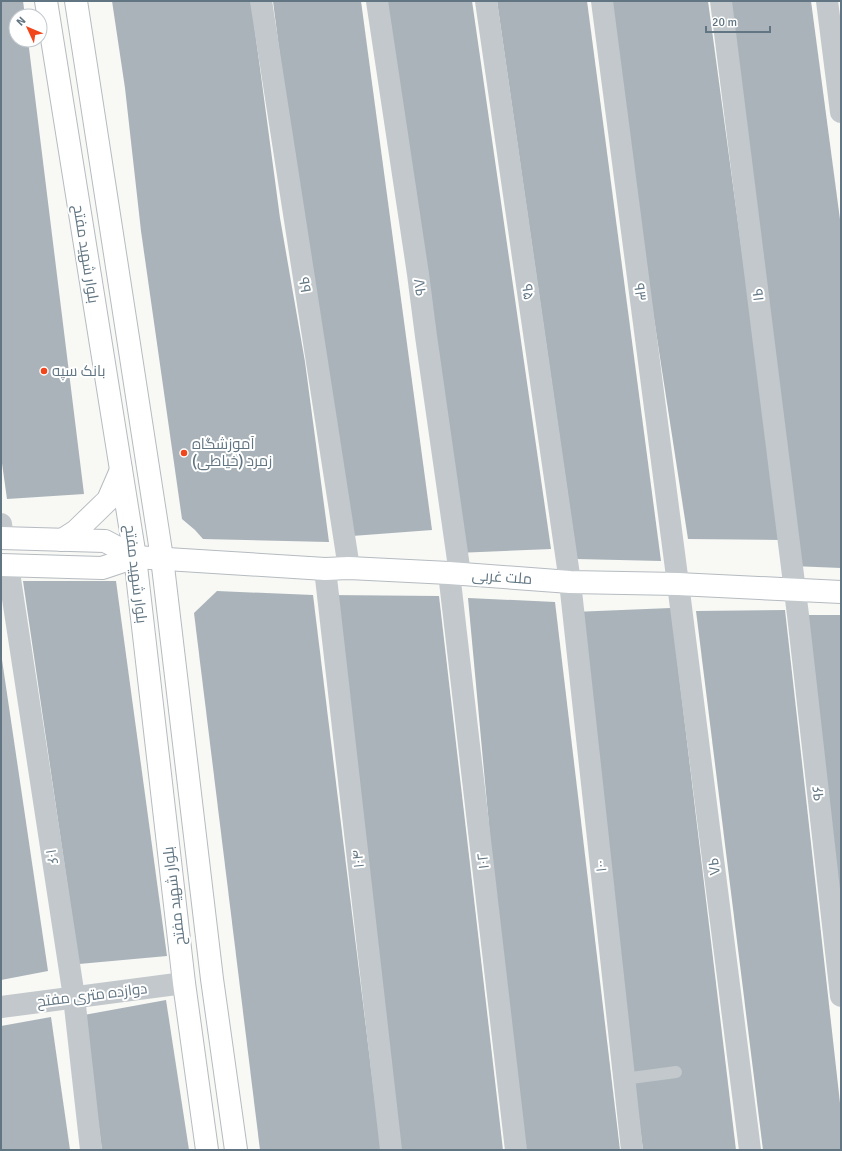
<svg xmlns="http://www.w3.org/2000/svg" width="842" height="1151" viewBox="0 0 842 1151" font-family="Signika,Cairo,sans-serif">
<rect width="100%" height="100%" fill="#f8f8f5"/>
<g fill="#a9b3b9">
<path d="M1 1H23L25 16H16V40H28L84 494 7 499 1 456Z"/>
<path d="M112 1H251L280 218 305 362 329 542 203 539 195 530 182 519 141 231 125 88Z"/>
<path d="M273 1H361L432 530 352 536 328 435Z"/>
<path d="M386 1H472L551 549 456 553Z"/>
<path d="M497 1H587L661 561 577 559Z"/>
<path d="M605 1H708L781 540 688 539Z"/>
<path d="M727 1H811L841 227V568L792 566Z"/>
<path d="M23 581H116L167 956 79 964Z"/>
<path d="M217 591 313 595 381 1150H260L194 613Z"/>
<path d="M328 595 439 596 503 1150H400Z"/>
<path d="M468 598 555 602 620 1150H519Z"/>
<path d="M671 608 736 1150H643L573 612Z"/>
<path d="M785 610 841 1112V1150H763L696 611Z"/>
<path d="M798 615H841V907Z"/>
<path d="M1 653 48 971 1 980Z"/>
<path d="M166 1000 189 1150H102L84 1015Z"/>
<path d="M51 1017 70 1150H1V1026Z"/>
</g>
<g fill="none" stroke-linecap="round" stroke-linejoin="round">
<defs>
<g id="secondary">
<path d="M46 1 135 557 184 983 207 1150"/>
<path d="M76 1 162 558 212 979 236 1150"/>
<path d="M1 538 105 541 135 557"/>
<path d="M62 540 76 531 108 500 121 470"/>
<path d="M1 565 102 568 135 557 325 569 349 568 449 573 570 582 678 584 841 592"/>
</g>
</defs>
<use href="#secondary" stroke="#b5bbc0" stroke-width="24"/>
<path stroke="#c2c8cb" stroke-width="12" d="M624 1079 676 1072"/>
<g stroke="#c2c8cb" stroke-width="22">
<path d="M261 1 349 568"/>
<path d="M377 1 418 274 426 336 460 574"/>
<path d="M486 1 570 582 632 1150"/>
<path d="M602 1 678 584 750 1150"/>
<path d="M721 1 798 615 841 996"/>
<path d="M827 1 841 112"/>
<path d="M1 524 3 538"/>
<path d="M8 566 74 997 91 1150"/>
<path d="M325 569 391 1150"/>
<path d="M449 573 516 1150"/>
<path d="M1 1007 184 983"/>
</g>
<use href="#secondary" stroke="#fff" stroke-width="22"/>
</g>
<g fill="#f1451c" stroke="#fff" stroke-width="1.5">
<circle cx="44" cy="371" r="4"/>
<circle cx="184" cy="453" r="4"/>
</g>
<g text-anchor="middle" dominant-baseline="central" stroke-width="4" stroke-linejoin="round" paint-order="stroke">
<g font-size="15" fill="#617582" stroke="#fff">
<text transform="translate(86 254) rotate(81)">بلوار شهید مفتح</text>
<text transform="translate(305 285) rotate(81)">۹۹</text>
<text transform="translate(420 287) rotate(-97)">۹۷</text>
<text transform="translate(528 292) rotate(82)">۹۵</text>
<text transform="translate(640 292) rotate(83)">۹۳</text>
<text transform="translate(758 295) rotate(83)">۹۱</text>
<text transform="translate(136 574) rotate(83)">بلوار شهید مفتح</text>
<text transform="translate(502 577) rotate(4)">ملت غربی</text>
<text transform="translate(818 793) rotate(-96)">۹۶</text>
<text transform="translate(52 857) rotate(81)">۱۰۶</text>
<text transform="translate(358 859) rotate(-96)">۱۰۴</text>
<text transform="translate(483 861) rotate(-97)">۱۰۲</text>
<text transform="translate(601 866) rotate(-96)">۱۰۰</text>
<text transform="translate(714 867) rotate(83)">۹۸</text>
<text transform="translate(174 896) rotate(-97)">بلوار شهید مفتح</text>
<text transform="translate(92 995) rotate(-7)">دوازده متری مفتح</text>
</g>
<g font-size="15" fill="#617582" stroke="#fff" text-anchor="start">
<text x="52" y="371">بانک سپه</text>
<text x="192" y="444">آموزشگاه<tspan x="192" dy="17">زمرد (خیاطی)</tspan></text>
</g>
</g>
<rect width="842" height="1151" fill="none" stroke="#617582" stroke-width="4"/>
<g transform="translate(28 28) rotate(314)"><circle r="19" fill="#ffffff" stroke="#c0c8cd"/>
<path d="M0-3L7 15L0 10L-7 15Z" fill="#f1451c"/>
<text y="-6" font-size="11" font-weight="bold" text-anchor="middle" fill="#617582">N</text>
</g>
<path d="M706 26v6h64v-6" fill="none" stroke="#617582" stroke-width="2"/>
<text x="712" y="26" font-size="12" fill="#617582" stroke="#ffffff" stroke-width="3" paint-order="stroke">20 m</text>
</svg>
